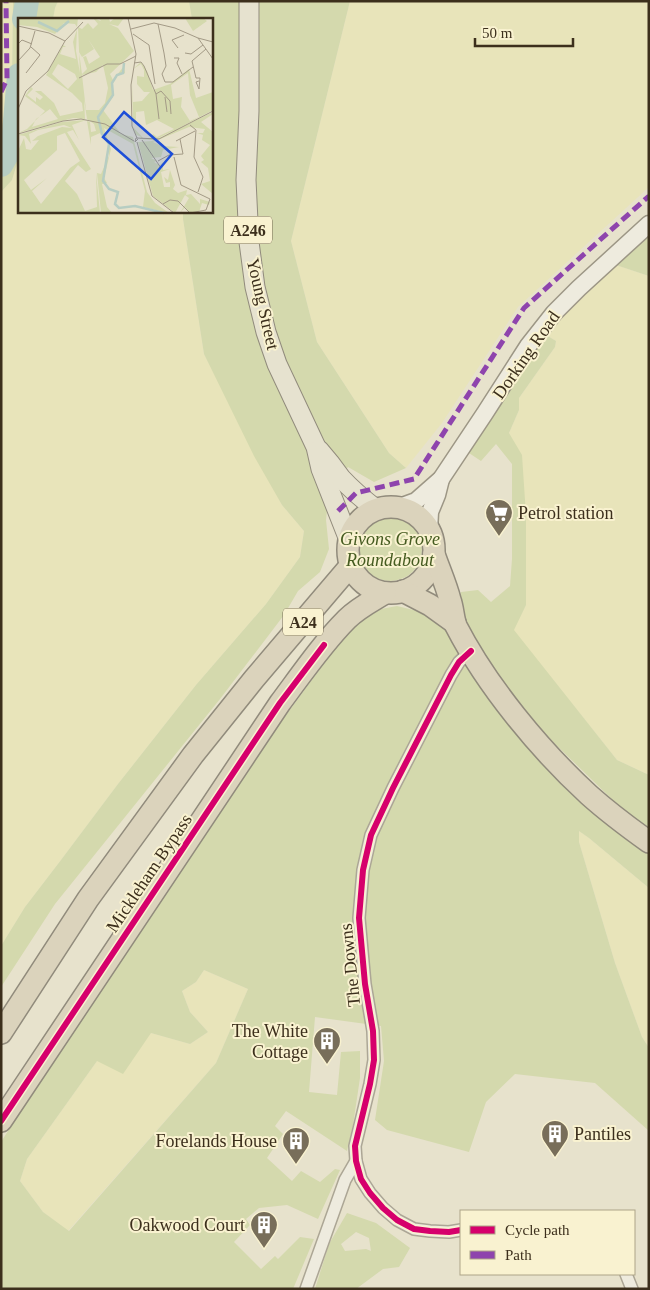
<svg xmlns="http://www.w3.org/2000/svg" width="650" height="1290" viewBox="0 0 650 1290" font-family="'Times New Roman',serif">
<rect width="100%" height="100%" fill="#e7e2cc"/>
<g fill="#e8e4ba">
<path d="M1 1H13L12 82 1 130Z"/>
<path d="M58 1H189L192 19H53L55 8Z"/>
<path d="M350 1H649V187L518 307 442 423 406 468 389 453 317 342 291 241Z"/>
<path d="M19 157V211H183V219L204 354 282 505 304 531 300 557 266 604 196 685 118 784 61 860 25 907 1 946V192L12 180Z"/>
<path d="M616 265 649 276V775L617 760 513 630 526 605V515L509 433 519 410V398L555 347 556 341 546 335 570 310Z"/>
<path d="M579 831 589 838 649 888V1048L642 1037 615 963 579 842Z"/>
<path d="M204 970 248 989 216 1063 68 1231 43 1212 20 1181 27 1159 97 1061 151 1033 190 1044 208 1032 190 1012 182 991 196 982Z"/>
</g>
<g fill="#d4d9ad" fill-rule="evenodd">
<path d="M13 1H58L55 8 53 19H19V157L12 180 1 192V130L12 82Z"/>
<path d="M189 1H350L291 241 317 342 389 453 406 468 374 482 348 467 329 493 326 520 329 549 320 572 298 591 284 615 220 699 55 904 1 987V946L25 907 61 860 118 784 196 685 266 604 300 557 304 531 282 505 254 456 204 354 183 219V211H211V19H192Z"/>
<path d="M649 229V276L616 265Z"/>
<path d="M546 335 556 341 555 347 519 398V410L509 433 522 455 526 515V605L514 630 617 760 649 775V828L623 810 551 740 500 683 470 638 458 602 461 592 478 590 491 602 510 586 512 559V464L496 444 481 461 466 451Z"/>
<circle cx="390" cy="549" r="32"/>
<path d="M397 606 422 612 443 626 492 701 649 850V888L589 838 579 831V842L615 963 642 1037 649 1048V1131L595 1083 515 1074 486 1102 469 1152 387 1130 375 1120 384 1061 381 1026 315 1017 309 1092 337 1095 341 1052 360 1051V1078L353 1125 347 1151 286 1111 275 1126 283 1134 267 1158 292 1181 301 1171 320 1182 335 1169 340 1170 318 1219 287 1205 259 1208 246 1219 250 1225 234 1242 261 1269 275 1256 278 1259 300 1237 314 1239 293 1289H1V1142L39 1082 231 790 350 628 381 609ZM204 970 248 989 216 1063 69 1231 43 1212 20 1181 27 1159 97 1061 123 1074 151 1033 190 1044 208 1032 190 1012 182 991 196 982Z"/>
<path d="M347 1213 376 1223 410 1248 399 1267 383 1269 356 1289H315L329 1244ZM356 1232 369 1238 371 1251 366 1249 345 1251 341 1244Z"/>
</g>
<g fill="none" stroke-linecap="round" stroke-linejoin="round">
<g stroke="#b7cdc2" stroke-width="24">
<path d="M24 19 27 1"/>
<path d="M1 165 13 144 19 75"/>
</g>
<defs>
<g id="street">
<path d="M461 1230 449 1232 430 1231 414 1229 397 1220 383 1208 370 1193 361 1179 356 1161 355 1146 370 1084 374 1060 373 1031 365 984 359 918 363 870 371 835 393 788 451 675 459 662 471 651"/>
<path d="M626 1274 632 1289"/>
<path d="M306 1289 345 1180 356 1161"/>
</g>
<g id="secondary">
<path d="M397 508 416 501 441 479 485 413 528 346 554 313 579 288 649 224"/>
<path d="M429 531 430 512 437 495 441 479"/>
</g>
<g id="primary">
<path d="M249 1V111L246 180 249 242 255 287 266 332 277 364 316 447 321 469 349 540"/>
<path d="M319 450C327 459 334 468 341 478 352 490 364 500 377 510"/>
</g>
<g id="highway">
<circle cx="391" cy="550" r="43"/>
<path d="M434 554C439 569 446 584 450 600 453 608 453 618 456 626 487 686 539 749 589 795 608 812 628 827 649 842"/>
<path d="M403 591 430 605 455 623"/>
<path d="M1 1033 88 899 193 755 254 679 351 565"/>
<path d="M1 1121 280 703C301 675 322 644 347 619 358 608 372 601 385 593"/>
</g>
</defs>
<use href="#street" stroke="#aca695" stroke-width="14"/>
<use href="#secondary" stroke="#9c9685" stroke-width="19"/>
<use href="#primary" stroke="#918b7c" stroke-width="21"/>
<use href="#highway" stroke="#918b7c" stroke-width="24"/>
<use href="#street" stroke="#eeebde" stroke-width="11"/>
<use href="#secondary" stroke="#eeebde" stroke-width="16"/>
<use href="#primary" stroke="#e6e2cf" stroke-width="19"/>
<use href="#highway" stroke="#dbd3bc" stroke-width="21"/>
<g stroke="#8e44ad" stroke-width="5" stroke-dasharray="10 5" stroke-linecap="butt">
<path d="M1 92 7 79 6 1"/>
<path d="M338 511 356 493 414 479 524 308 649 196"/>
</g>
<defs>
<g id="cycleway">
<path d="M1 1121 280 703 324 645"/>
<path d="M461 1230 449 1232 430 1231 414 1229 397 1220 383 1208 370 1193 361 1179 356 1161 355 1146 370 1084 374 1060 373 1031 365 984 359 918 363 870 371 835 393 788 451 675 459 662 471 651"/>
</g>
</defs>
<use href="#cycleway" stroke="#f9f2d0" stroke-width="9"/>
<use href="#cycleway" stroke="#d6006c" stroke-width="6"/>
</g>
<defs>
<symbol id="supermarket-pin" viewBox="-11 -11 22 30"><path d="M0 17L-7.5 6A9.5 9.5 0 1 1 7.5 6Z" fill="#786e5a" stroke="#f9f2d0"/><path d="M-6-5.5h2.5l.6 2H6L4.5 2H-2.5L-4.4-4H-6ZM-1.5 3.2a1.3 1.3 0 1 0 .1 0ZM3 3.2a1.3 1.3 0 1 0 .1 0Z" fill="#fff"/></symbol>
<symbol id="building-pin" viewBox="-11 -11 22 30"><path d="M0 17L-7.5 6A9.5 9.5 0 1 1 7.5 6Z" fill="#786e5a" stroke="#f9f2d0"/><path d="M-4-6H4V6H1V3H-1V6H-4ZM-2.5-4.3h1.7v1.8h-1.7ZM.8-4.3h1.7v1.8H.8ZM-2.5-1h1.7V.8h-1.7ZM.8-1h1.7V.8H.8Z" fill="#fff"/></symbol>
</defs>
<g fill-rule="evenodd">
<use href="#supermarket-pin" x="483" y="497" width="32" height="43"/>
<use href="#building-pin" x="311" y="1025" width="32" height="43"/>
<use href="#building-pin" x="539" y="1118" width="32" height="43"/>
<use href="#building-pin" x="280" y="1125" width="32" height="43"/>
<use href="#building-pin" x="248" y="1209" width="32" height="43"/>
</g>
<g text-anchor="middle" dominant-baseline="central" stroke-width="4" stroke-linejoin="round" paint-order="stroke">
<g fill="#f9f2d0" stroke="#756a52" stroke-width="1">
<rect x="224" y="216.5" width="48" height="27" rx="4"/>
<rect x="283" y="608.5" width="40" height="27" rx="4"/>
</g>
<g font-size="16" font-weight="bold" fill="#3c2f1c">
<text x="248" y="230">A246</text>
<text x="303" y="622">A24</text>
</g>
<g font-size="18" fill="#3c2f1c" stroke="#f9f2d0">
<text transform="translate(263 304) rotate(77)">Young Street</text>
<text transform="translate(526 355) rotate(-55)">Dorking Road</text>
<text transform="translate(149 873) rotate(-56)">Mickleham Bypass</text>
<text transform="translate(350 965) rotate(-96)">The Downs</text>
</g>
<g font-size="18" fill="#3c2f1c" stroke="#f9f2d0" text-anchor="end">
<text x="518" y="513" text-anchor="start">Petrol station</text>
<text x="308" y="1031">The White<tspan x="308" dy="21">Cottage</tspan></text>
<text x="574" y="1134" text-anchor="start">Pantiles</text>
<text x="277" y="1141">Forelands House</text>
<text x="245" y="1225">Oakwood Court</text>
</g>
<g font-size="18" font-style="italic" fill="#455b20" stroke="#f9f2d0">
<text x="390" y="539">Givons Grove<tspan x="390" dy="21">Roundabout</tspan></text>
</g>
</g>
<g transform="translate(18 18)">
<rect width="195" height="195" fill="#e7e2cc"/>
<path d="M0 0H60L59 9 57 6 46 5 37 16 19 9 0 7ZM75 0 83 3 81 0H91L92 4 97 0H106L100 8 91 6 100 10 116 33 92 56 95 62 106 48 107 55 99 58 95 65V79L85 92 103 116 115 119 129 174 137 185 151 195 125 189 127 173 115 126 86 110 93 131 86 160 89 165 84 166 89 189 94 195H83L79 155 83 156 91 138V125L82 115 73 119V127L69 103 72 104 73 114 78 113 76 106 69 101 66 81 67 101 55 100 0 115 9 111 27 93 7 78 13 69 15 71 9 77 18 84V79L22 82 25 79 17 73H23L36 85 42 98 65 93 64 85 54 75 28 57 45 27 48 29H45L42 36 58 41 55 24 59 11 58 33 62 55 60 9 64 11 70 5 75 11 80 6ZM70 21 82 39 71 46 68 38 65 39 69 51 64 56 61 34 64 39 76 31ZM40 46 57 56 59 61 50 71 34 56ZM85 47 90 70 87 85 81 92H68L64 57 78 54ZM32 91 40 101 14 109 18 101ZM167 0H185L189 3 175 13ZM123 44 129 53 135 72 152 66 171 51 178 80 195 74V92L144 119 135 122 122 121 123 119 117 116 115 109 125 120H133L135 116 139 119 156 111 139 102 128 107 126 93 118 94V103L115 104 114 65 115 84 124 83 132 74H126L119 66V58L126 59V52L123 46 115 51ZM170 55 172 77 181 99 172 103 163 89 164 79 155 81 153 67ZM195 94V96L183 104 195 114V176L183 166 192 163 190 150 183 144 186 142 183 138 192 127 184 122 185 117 179 115H185L187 111 171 109 135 124 144 128 161 129 145 132 143 139 133 140 139 143 136 144 141 147 139 150 145 144V152L152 151 143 154 146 169H152V164L148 165 146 159 150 162 152 152 157 167 155 171 160 175 169 172 168 177 173 176 182 186V181L192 184 191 187 184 185 181 194H171L167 189 162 195 171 180 167 177 157 195 135 178 120 124 134 123ZM68 102 54 107 61 122 55 112 49 114 73 151 68 154 60 147 47 163 59 176 67 193 79 189 78 154 82 195H0V133L6 120 8 131 13 132 21 122 14 123 20 118 44 109 54 110 46 107 20 112 11 116 13 126 7 118 0 117 44 104ZM47 115 62 143 52 150 23 186 14 173 29 160 13 172 6 162 39 132V118Z" fill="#d4d9ad" fill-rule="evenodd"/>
<path fill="none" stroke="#b7cdc2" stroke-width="2.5" d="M20 4 39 13 51 3M106 45 105 55 99 57 94 65 95 77 80 99 84 116 91 126 85 163 91 171 100 174 97 186 101 190 117 188 146 195"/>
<path fill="none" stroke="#a39a86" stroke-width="1" d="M110 0 118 36 113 67 114 108 119 120M140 6 146 35 148 48 144 56 147 64H155L175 49M0 8 31 15 47 23M113 11 136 5 157 10 180 20 195 41M115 16 131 27 137 66M180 20 195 24M0 26 4 22 14 26M160 30 154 22 166 17M167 35 173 36 185 27M156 40H161L159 45 164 56M0 43 12 30 17 13M116 45 123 44 126 48 138 76 141 101M8 55 22 37 13 29M61 60 89 46H102L118 38M182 60H178L174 43 188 31M181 63 178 64 181 71 182 60M138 76 143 73 152 83 153 96M147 79 149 94M0 91 8 73 30 53 47 23 65 4M172 107 178 112 176 139 185 159 180 174M0 116 45 103 63 101 87 106 116 123M120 121 117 124 118 120 141 121 195 93M124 122 143 150M158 123 177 113M119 124 134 178 156 195M156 139 163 167 192 181 188 192 172 195M140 143 151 137 165 136 162 121M145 186 152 182 160 183 172 195"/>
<path fill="#1d4ed8" fill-opacity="0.15" stroke="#1d4ed8" stroke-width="2.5" d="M106 94 154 136 133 161 85 119Z"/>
<rect width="195" height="195" fill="none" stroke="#3c2f1c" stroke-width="2.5"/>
</g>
<rect width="650" height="1290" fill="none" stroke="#3c2f1c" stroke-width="5"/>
<rect x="460" y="1210" width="175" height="65" fill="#f9f2d0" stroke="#ada488"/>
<rect x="470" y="1226" width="25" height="8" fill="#d6006c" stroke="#ada488"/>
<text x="505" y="1235" font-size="15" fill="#3c2f1c">Cycle path</text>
<rect x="470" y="1251" width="25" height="8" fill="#8e44ad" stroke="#ada488"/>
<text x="505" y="1260" font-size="15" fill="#3c2f1c">Path</text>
<path d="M475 38v8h98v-8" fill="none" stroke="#3c2f1c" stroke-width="2.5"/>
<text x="482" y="38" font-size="15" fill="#3c2f1c" stroke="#f9f2d0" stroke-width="4" paint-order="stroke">50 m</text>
</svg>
